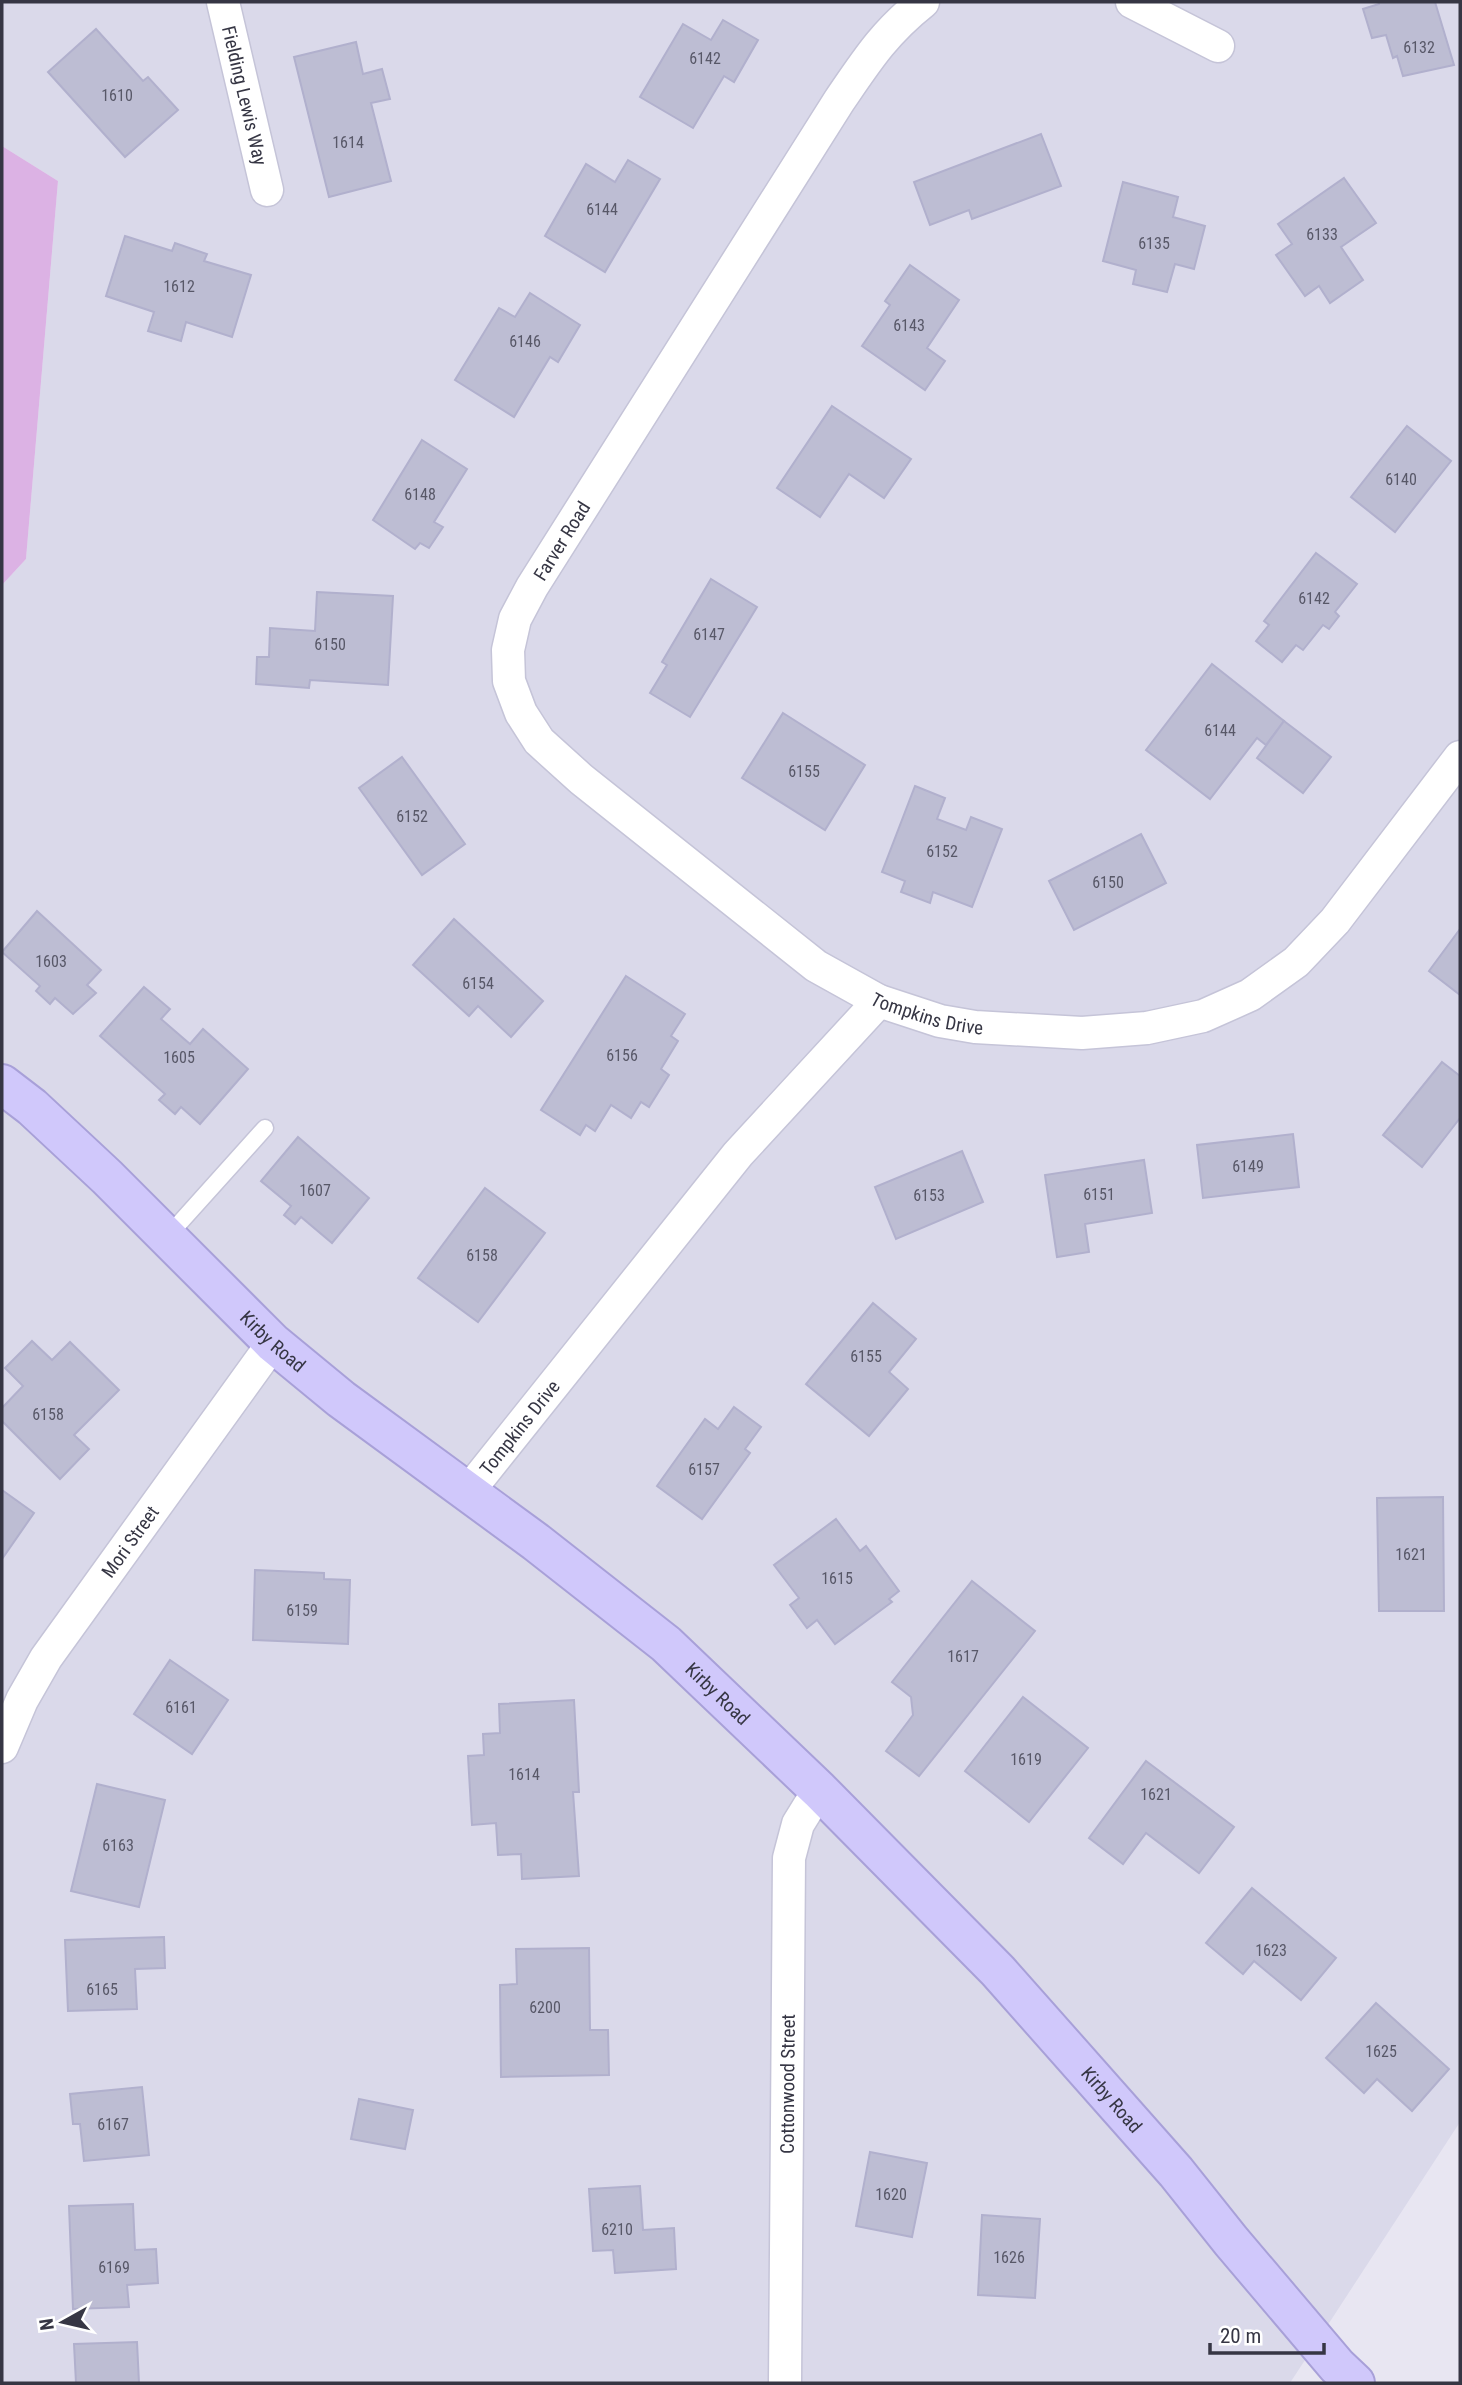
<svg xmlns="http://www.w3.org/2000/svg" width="1462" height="2385" viewBox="0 0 1462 2385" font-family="'Roboto Condensed',sans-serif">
<rect width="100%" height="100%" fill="#e8e6f2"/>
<path fill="#dad9ea" d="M2 2H1460V2122L1290 2383H2V585L26 559 58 181 2 146Z"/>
<path fill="#dcb2e4" d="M2 146 58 181 26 559 2 585Z"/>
<g fill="#bdbdd3" stroke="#b1b0cd" stroke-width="2">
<path d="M1379 2H1435L1454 65 1403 76 1397 56 1393 58 1386 35 1372 38 1363 9 1379 4Z"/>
<path d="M723 20 758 40 734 82 724 76 693 128 640 97 683 24 711 40Z"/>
<path d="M96 29 143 81 148 77 178 110 125 157 48 72Z"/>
<path d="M356 42 363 74 382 69 390 99 371 103 391 181 329 197 294 57Z"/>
<path d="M1041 134 1061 186 972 219 969 210 930 225 914 182Z"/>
<path d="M628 160 660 179 605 272 545 236 586 164 615 182Z"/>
<path d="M1344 178 1376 223 1341 247 1363 280 1330 303 1319 286 1305 296 1276 255 1292 244 1278 224Z"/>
<path d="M1123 182 1178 197 1173 217 1205 226 1194 269 1175 264 1167 292 1133 284 1136 270 1103 261Z"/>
<path d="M125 236 172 251 175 243 207 254 204 261 251 275 232 337 186 322 181 341 148 331 154 312 106 296Z"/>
<path d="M910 265 959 300 927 348 945 361 925 390 862 346 890 305 885 301Z"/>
<path d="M530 293 580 325 558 362 550 357 514 417 455 380 499 308 515 317Z"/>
<path d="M832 406 911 459 884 498 849 474 820 517 777 488Z"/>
<path d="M1407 426 1451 461 1395 532 1351 497Z"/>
<path d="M422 440 467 469 434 522 443 527 429 548 420 543 415 549 373 520Z"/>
<path d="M1316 553 1357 584 1335 612 1339 616 1329 629 1323 625 1303 650 1296 645 1282 662 1256 641 1269 625 1264 621Z"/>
<path d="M711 579 757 607 690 717 650 693 667 665 662 662Z"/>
<path d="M317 592 393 596 388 685 310 680 309 688 256 684 257 657H269L270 628 315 631Z"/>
<path d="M1212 664 1284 721 1266 745 1257 738 1210 799 1146 750Z"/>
<path d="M783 713 865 765 825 830 742 778Z"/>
<path d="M1284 721 1331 757 1303 793 1257 758Z"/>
<path d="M402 757 465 844 422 875 359 788Z"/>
<path d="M915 786 945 798 937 819 966 830 971 817 1002 829 972 907 933 892 930 903 901 892 905 881 882 872Z"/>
<path d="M1141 834 1166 883 1074 930 1049 881Z"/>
<path d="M37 911 101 970 87 985 96 993 73 1014 55 998 50 1004 36 991 40 986 2 952Z"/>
<path d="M454 919 543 1001 511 1037 478 1006 469 1016 413 965Z"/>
<path d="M1460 929V995L1429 971Z"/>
<path d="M626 976 685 1014 671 1036 678 1041 661 1069 669 1075 649 1107 641 1102 631 1118 611 1105 595 1131 586 1125 580 1135 541 1110Z"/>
<path d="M144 987 170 1009 161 1019 190 1044 203 1029 248 1069 200 1124 181 1107 175 1114 159 1100 165 1094 100 1036Z"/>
<path d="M1442 1062 1460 1076V1118L1422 1167 1383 1135Z"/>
<path d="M1293 1134 1299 1187 1203 1198 1197 1145Z"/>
<path d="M298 1137 369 1198 332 1243 301 1217 295 1224 284 1215 291 1206 261 1181Z"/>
<path d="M962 1151 983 1202 896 1239 875 1187Z"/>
<path d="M1144 1160 1152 1213 1085 1224 1089 1252 1057 1257 1045 1175Z"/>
<path d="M485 1188 545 1233 478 1322 418 1278Z"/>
<path d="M873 1303 916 1339 889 1372 908 1389 869 1436 806 1384Z"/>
<path d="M32 1341 52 1360 70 1342 119 1390 74 1435 89 1449 60 1479 2 1421V1408L23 1386 5 1368Z"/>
<path d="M734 1407 761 1427 745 1449 750 1453 702 1519 657 1486 705 1419 718 1429Z"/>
<path d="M2 1490 34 1513 2 1559Z"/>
<path d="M1443 1497 1444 1611H1379L1377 1498Z"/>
<path d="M836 1519 860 1551 866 1546 899 1591 889 1599 892 1602 835 1644 817 1620 807 1628 790 1605 799 1598 774 1565Z"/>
<path d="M255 1570 324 1573V1579L350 1580 348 1644 253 1640Z"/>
<path d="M972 1581 1035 1631 919 1776 886 1751 913 1715 911 1697 892 1682Z"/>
<path d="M170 1660 228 1700 192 1754 134 1714Z"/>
<path d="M1023 1697 1088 1748 1029 1822 965 1771Z"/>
<path d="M574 1700 579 1792H573L579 1876 522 1879 521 1854 498 1855 496 1823 472 1825 468 1756 484 1755 483 1734 500 1733 499 1704Z"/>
<path d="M1146 1761 1234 1827 1199 1873 1146 1833 1123 1864 1089 1838Z"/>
<path d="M97 1784 165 1800 139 1907 71 1891Z"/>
<path d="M1252 1888 1336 1958 1301 2000 1254 1961 1243 1974 1206 1943Z"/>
<path d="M164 1937 165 1968 135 1969 137 2009 68 2011 65 1940Z"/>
<path d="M589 1948 590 2030H608L609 2075 501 2077 500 1985 517 1984 516 1949Z"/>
<path d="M1376 2003 1449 2069 1412 2111 1377 2079 1364 2093 1326 2058Z"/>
<path d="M142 2087 149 2155 84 2161 80 2124H73L70 2094Z"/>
<path d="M359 2099 413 2110 405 2149 351 2139Z"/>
<path d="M870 2152 927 2163 912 2237 856 2226Z"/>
<path d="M640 2186 643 2230 674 2228 676 2269 615 2273 613 2250 593 2251 589 2189Z"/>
<path d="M133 2204 135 2250 156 2249 158 2283 127 2285 129 2307 73 2309 69 2206Z"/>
<path d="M982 2215 1040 2219 1035 2298 978 2295Z"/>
<path d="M137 2342 139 2383H76L74 2344Z"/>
</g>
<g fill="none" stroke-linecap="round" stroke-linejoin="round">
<defs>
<path id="lane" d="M167 1237 265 1128"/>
<g id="street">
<path id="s1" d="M223 2 267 190"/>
<path id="s2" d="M923 2C884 33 867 60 839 101L532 587 515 619 508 650 509 681 521 713 539 741 581 779 816 966 879 1001 940 1021 975 1027 1082 1033 1147 1028 1203 1016 1250 995 1296 962 1335 921 1460 757"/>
<path d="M1132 2 1218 46"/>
<path id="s3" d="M467 1493 738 1154 879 1001"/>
<path id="s4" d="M2 1747 22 1700 46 1658 273 1343"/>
<path id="s5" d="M785 2383 789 1858 798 1824 819 1790"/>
</g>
<g id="secondary">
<path id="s6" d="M2 1084 32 1107 107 1177 273 1343 341 1399 536 1542 666 1644 819 1790 998 1971 1176 2172 1231 2241 1337 2366 1355 2383"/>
</g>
</defs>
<use href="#lane" stroke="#c5c4d8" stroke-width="19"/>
<use href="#street" stroke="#c5c4d8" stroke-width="35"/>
<use href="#secondary" stroke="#a8a0d8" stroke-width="42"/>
<use href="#lane" stroke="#fff" stroke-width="16"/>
<use href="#street" stroke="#fff" stroke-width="32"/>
<use href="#secondary" stroke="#d0c8fb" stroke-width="38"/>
</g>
<g text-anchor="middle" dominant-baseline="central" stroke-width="7" stroke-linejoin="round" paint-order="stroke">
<g font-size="16" fill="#585868">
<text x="1419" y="47">6132</text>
<text x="705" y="58">6142</text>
<text x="117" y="95">1610</text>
<text x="348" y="142">1614</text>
<text x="602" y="209">6144</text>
<text x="1322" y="234">6133</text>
<text x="1154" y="243">6135</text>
<text x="179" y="286">1612</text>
<text x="909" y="325">6143</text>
<text x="525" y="341">6146</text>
<text x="1401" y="479">6140</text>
<text x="420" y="494">6148</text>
<text x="1314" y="598">6142</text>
<text x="709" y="634">6147</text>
<text x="330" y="644">6150</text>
<text x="1220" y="730">6144</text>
<text x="804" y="771">6155</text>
<text x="412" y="816">6152</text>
<text x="942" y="851">6152</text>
<text x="1108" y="882">6150</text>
<text x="51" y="961">1603</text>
<text x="478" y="983">6154</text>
<text x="622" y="1055">6156</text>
<text x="179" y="1057">1605</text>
<text x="1248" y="1166">6149</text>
<text x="315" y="1190">1607</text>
<text x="1099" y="1194">6151</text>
<text x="929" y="1195">6153</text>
<text x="482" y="1255">6158</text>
<text x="866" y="1356">6155</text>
<text x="48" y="1414">6158</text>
<text x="704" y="1469">6157</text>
<text x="1411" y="1554">1621</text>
<text x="837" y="1578">1615</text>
<text x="302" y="1610">6159</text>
<text x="963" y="1656">1617</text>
<text x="181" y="1707">6161</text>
<text x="1026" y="1759">1619</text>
<text x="524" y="1774">1614</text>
<text x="1156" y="1794">1621</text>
<text x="118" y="1845">6163</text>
<text x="1271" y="1950">1623</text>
<text x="102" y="1989">6165</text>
<text x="545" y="2007">6200</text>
<text x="1381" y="2051">1625</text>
<text x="113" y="2124">6167</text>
<text x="891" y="2194">1620</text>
<text x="617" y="2229">6210</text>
<text x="1009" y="2257">1626</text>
<text x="114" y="2267">6169</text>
</g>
<g font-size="19" fill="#363644" stroke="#fff">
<text stroke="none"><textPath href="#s1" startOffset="96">Fielding Lewis Way</textPath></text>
<text transform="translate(562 541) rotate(-58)">Farver Road</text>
<text stroke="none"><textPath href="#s2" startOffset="1351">Tompkins Drive</textPath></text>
<text stroke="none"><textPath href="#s6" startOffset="374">Kirby Road</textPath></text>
<text stroke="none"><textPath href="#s3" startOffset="84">Tompkins Drive</textPath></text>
<text stroke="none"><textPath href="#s4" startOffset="243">Mori Street</textPath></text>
<text stroke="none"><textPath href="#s6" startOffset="942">Kirby Road</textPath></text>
<text stroke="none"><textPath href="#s5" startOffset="299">Cottonwood Street</textPath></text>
<text stroke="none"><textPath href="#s6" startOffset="1508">Kirby Road</textPath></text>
</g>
</g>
<rect width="1462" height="2385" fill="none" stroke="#363644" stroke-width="7"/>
<g transform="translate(63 2322) rotate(262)" stroke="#ffffff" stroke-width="5" paint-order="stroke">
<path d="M0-5L12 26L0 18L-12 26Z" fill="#363644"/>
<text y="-10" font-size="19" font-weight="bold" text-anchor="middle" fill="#363644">N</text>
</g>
<path d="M1210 2343v10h114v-10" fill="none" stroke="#363644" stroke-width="3.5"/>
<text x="1220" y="2343" font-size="21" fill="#363644" stroke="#ffffff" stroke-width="5" paint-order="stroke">20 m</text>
</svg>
